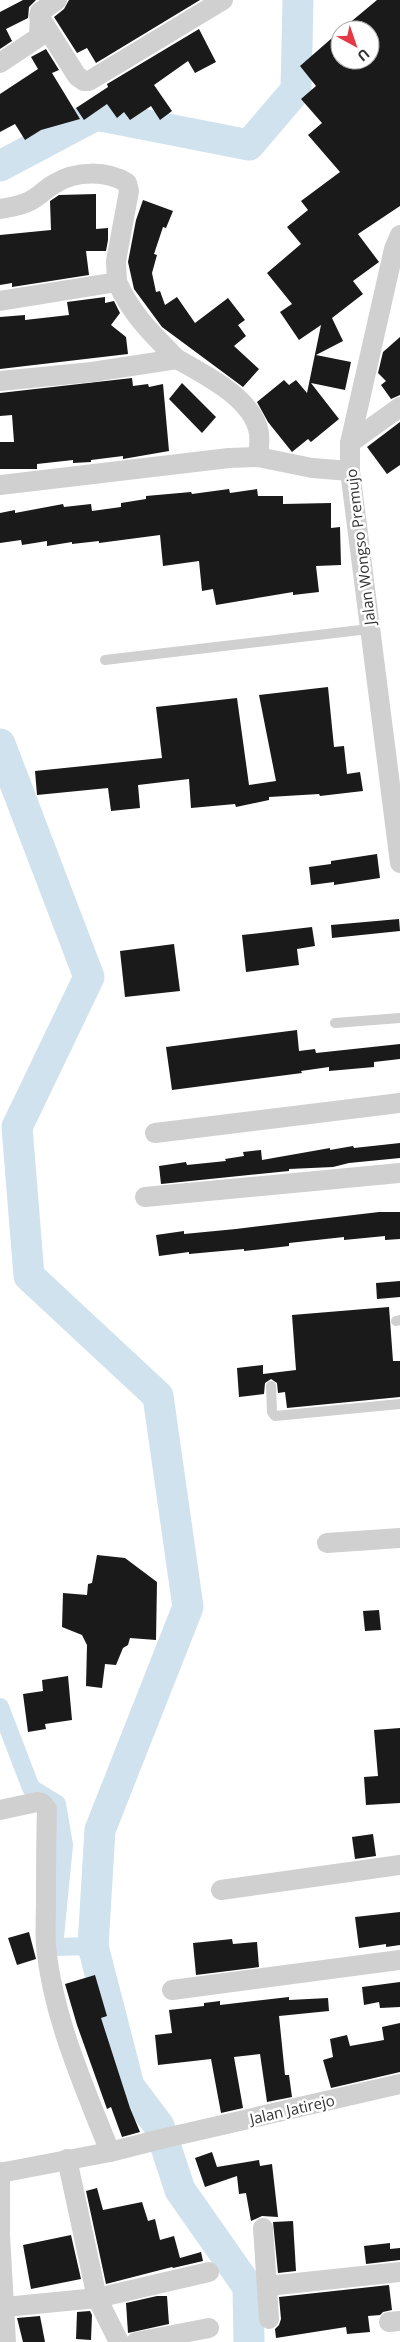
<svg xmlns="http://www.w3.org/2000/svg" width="400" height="2342" viewBox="0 0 400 2342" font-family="'Open Sans',sans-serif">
<rect width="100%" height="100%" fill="#fff"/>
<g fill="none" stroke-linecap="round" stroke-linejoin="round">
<path stroke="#cfe2ee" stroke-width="18" d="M0 1707 31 1788 57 1804 64 1845 54 1947 93 1946"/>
<g stroke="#cfe2ee" stroke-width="31">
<path d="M0 166 96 115 249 145 296 90 298 0"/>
<path d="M0 744 89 977 17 1127 29 1276 158 1396 188 1607 100 1830 93 1946 129 2086 159 2126 180 2190 248 2287 249 2342"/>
</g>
</g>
<g fill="#1a1a1a">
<path d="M23 0H36L29 7 28 18 6 29 12 41 0 49V12Z"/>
<path d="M69 0H200L96 63 87 48 77 53 54 17 64 9Z"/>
<path d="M377 0H400V206L358 234 379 262 353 281 363 294 332 318 343 341 316 355 351 362 345 390 311 383 339 419 311 442 308 439 292 452 268 422 257 402 284 380 289 385 296 380 307 393 321 325 299 340 280 312 292 304 267 273 301 244 287 227 308 210 301 201 340 172 308 135 322 123 301 99 316 86 300 66 340 31V60H370V30H341Z"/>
<path d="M199 29 216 62 195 73 188 61 154 85 172 111 160 120 151 106 130 120 124 112 117 118 107 104 84 120 76 108 108 87 107 84Z"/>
<path d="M46 49 59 70 52 73 80 119 41 130 25 140 15 124 0 132V94L38 69 31 57Z"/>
<path d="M96 194V229L108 228V240L106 251H86L89 275 12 287V283L0 285V235L51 230 50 201 59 195Z"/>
<path d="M143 200 173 211 166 228 163 227 154 254 157 255 152 273 156 292 160 291 165 305 177 297 195 323 228 298 245 320 238 325 246 336 234 346 259 369 243 387 162 327 134 289 128 262 136 220Z"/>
<path d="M105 297V303L114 301 120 313 111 325 126 337 128 354 0 369V317L25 315V320L69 315 67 302Z"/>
<path d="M400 337V395L391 399 381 385 386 381 378 373 383 352Z"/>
<path d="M132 378 133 386 148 384 149 387 163 384 169 451 123 459V456L91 460V462L73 463V460L37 464V469H0V442H14L12 415 0 416V393Z"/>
<path d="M182 383 216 417 202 433 169 399Z"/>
<path d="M400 422V465L387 474 367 447Z"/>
<path d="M229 489 230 493 257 489 258 496H283V504L331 503V528L340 527 341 565 316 566 319 592 293 595V592L216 605 213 589 202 591 199 561 163 566 160 535 99 543V541L72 544V542L47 546V541L22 545 21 540 0 543V513L15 510V513L63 504 64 507 91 504 92 511 121 507V503L146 499V496L191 492 192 494Z"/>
<path d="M328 687 334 747 344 746 347 774 360 772 363 791 320 796 319 794 269 797V800L236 807 235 804 191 808 189 779 138 785 140 808 111 811 108 788 37 795 35 771 162 758 156 707 237 698 249 785 276 781 259 695Z"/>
<path d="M377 854 380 878 334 885V882L311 885 309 867 331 864V861Z"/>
<path d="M399 919 400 931 332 938 331 925Z"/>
<path d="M312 927 315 946 297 949 299 965 246 972 242 935Z"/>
<path d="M174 944 180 991 125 997 120 951Z"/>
<path d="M297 1030 299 1051 315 1049 316 1053 400 1044V1059L374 1062V1067L329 1071V1067L301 1071 302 1073 172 1090 166 1047Z"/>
<path d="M400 1143V1158L349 1163 333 1167 289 1169V1171L161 1184 159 1166 186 1162 187 1165 226 1161 225 1159 244 1156 243 1152 261 1150 262 1160 330 1148V1150L353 1146 354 1148Z"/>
<path d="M379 1212H400V1239L385 1240V1236L344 1240V1237L289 1243V1246L244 1251V1249L189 1254V1252L159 1256 156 1235 184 1231V1234L236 1229Z"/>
<path d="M400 1281V1297L377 1299 376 1283Z"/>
<path d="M389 1307 393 1361H400V1397L287 1408 285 1392 278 1393 277 1383 271 1379 265 1383 264 1394 239 1397 237 1368 263 1365V1374L296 1370 292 1315Z"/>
<path d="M97 1555 125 1558 157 1582 156 1640 130 1638 128 1645 123 1648 116 1665 105 1664 102 1688 86 1686 87 1645 82 1635 62 1627 63 1593 87 1595 88 1584 92 1583Z"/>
<path d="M379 1610 381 1630 365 1631 363 1611Z"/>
<path d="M68 1676 72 1720 45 1724 46 1729 28 1732 23 1694 43 1691 42 1680Z"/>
<path d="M400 1728V1803L366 1805 364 1777 378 1776 374 1730Z"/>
<path d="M373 1834 376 1856 355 1859 352 1837Z"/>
<path d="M400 1912V1945L386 1947V1944L359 1948 355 1917Z"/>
<path d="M29 1932 36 1959 17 1965 8 1938Z"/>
<path d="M232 1939 233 1944 257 1942 259 1967 196 1975 193 1943Z"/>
<path d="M95 1975 107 2016 101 2018 130 2108 140 2132 122 2137 111 2107 107 2109 77 2025 65 1984Z"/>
<path d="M400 1982V2007L380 2008 379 2002 364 2005 362 1987Z"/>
<path d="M289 1997V2000L328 1998 329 2011 279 2016 285 2075H289L292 2097 267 2102 260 2054 234 2057 243 2108 221 2113 211 2059 158 2065 155 2035 172 2033 169 2010 204 2006V2003L220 2001V2005Z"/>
<path d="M400 2023V2072L331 2088 323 2060 333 2057 330 2039 347 2035 350 2046 384 2040 382 2027Z"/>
<path d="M212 2152 217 2167 259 2160 260 2166 272 2164 278 2217 262 2216 251 2221 246 2193 239 2194 237 2176 205 2187 195 2158Z"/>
<path d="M97 2188 103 2210 142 2202 148 2221 155 2219 160 2240 174 2236 180 2258 201 2252 203 2261 173 2268 172 2267 106 2284 86 2191Z"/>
<path d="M293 2221 296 2271 278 2273 273 2222Z"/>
<path d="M71 2235 81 2279 31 2289 23 2245Z"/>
<path d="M390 2243V2249L400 2248V2260L366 2264 364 2246Z"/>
<path d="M389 2285 392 2310 383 2312 380 2315 368 2316 370 2332 347 2334 346 2327 276 2338 275 2329 279 2325 281 2319 279 2297Z"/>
<path d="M157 2296H167L169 2324 128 2333 126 2303Z"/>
<path d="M90 2311 92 2315 91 2340 76 2339 77 2312Z"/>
<path d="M40 2316 45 2342H23L17 2318Z"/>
</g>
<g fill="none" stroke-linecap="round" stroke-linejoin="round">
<g stroke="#d0d0d0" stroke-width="10">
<path d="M105 660 369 629"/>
<path d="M335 1023 400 1018"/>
<path d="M396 1321 400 1320"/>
<path d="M271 1386 272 1412 275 1416 400 1404"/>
</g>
<g stroke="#d0d0d0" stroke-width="20">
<path d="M39 16 77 76 84 81H89L223 0"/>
<path d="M0 63 39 37 40 12 57 0"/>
<path d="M0 209C10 207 21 206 30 201 40 196 46 188 56 183 76 171 106 170 127 183L129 191 116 261 117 282"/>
<path d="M400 235 394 249 350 443V471L400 863"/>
<path d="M0 301 117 282C132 315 152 334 177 359"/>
<path d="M0 381 92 372 177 359C205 375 253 398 259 433 260 441 259 449 258 457"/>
<path d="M350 443 400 407"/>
<path d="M0 485 229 458 258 457 312 468 350 471"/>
<path d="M155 1133 400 1103"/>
<path d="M145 1197 400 1173"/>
<path d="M327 1543 400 1538"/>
<path d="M0 1810 37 1802 42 1803 47 1809C46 1840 46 1870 46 1901 46 1916 45 1931 46 1946 53 2018 84 2086 110 2152"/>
<path d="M221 1890 400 1865"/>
<path d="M172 1990 400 1960"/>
<path d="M67 2159 97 2298 119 2342"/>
<path d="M0 2172V2235L6 2342"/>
<path d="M0 2173 110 2152 161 2139 400 2084"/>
<path d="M263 2228 269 2319"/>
<path d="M268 2286 400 2272"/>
<path d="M5 2307 97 2298 209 2272"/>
<path d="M389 2322 400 2321"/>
<path d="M136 2342 209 2328"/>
</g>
</g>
<g text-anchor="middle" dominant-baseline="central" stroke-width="5" stroke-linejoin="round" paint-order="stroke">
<g font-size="15" fill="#333" stroke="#fff">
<text transform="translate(360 547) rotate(-97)">Jalan Wongso Premujo</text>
<text transform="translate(292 2109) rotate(-13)">Jalan Jatirejo</text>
</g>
</g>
<g transform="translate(355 45) rotate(140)"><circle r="24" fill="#ffffff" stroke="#adadad"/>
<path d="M0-4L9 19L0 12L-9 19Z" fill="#e63946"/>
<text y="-8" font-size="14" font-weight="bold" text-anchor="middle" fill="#333333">U</text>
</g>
</svg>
